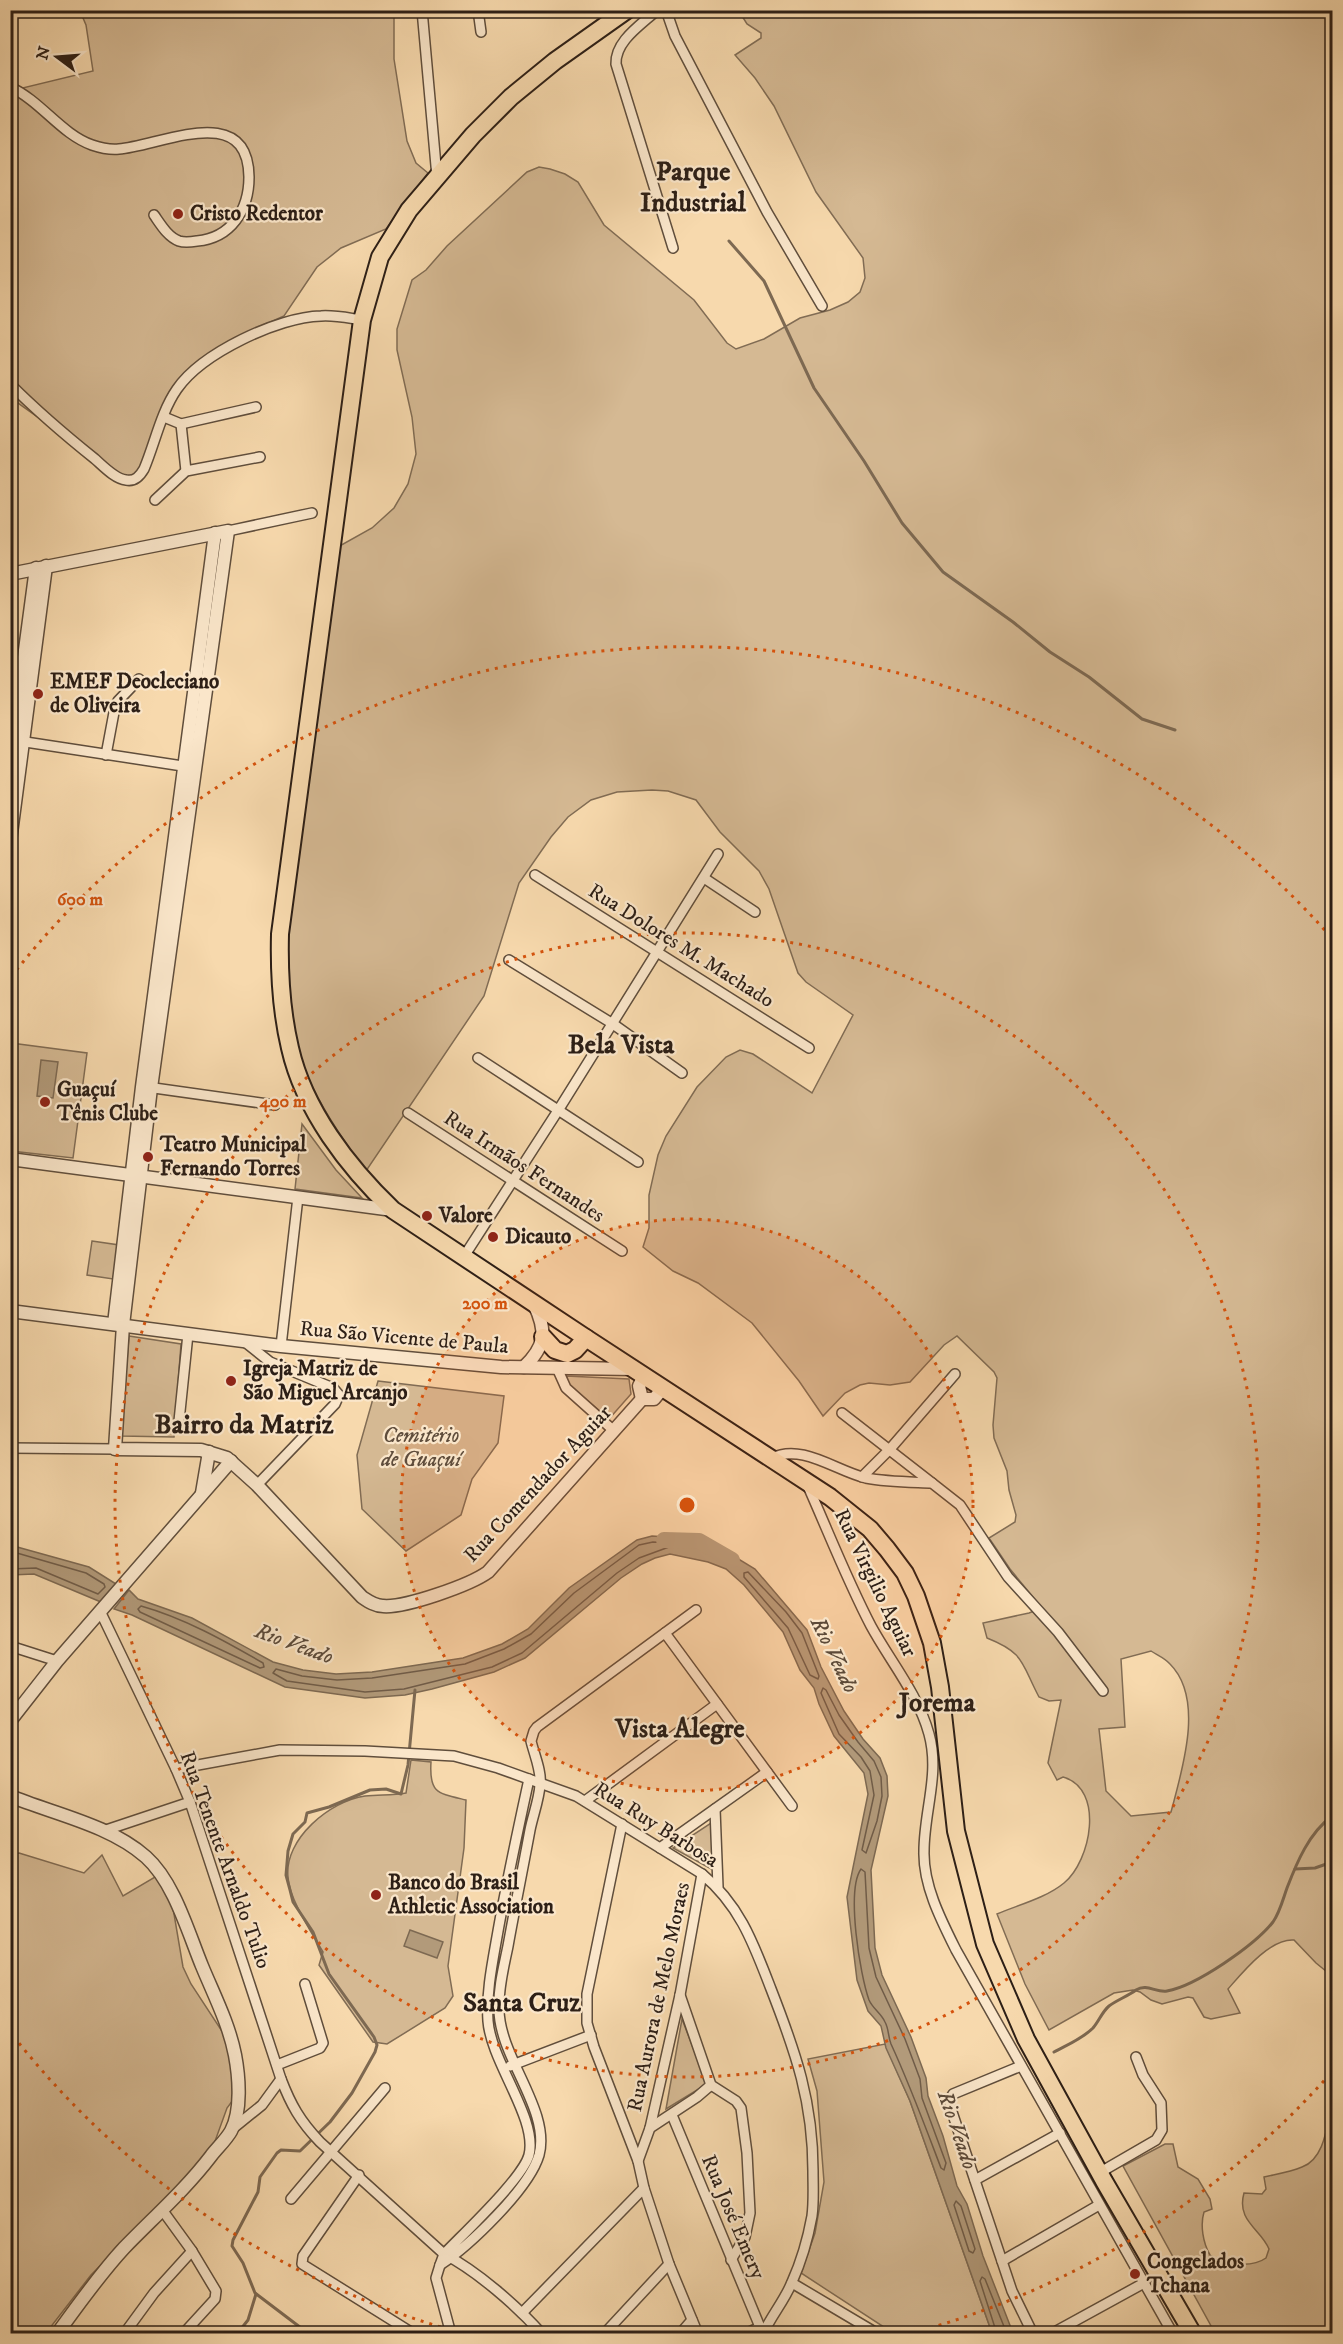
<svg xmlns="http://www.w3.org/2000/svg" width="1343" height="2344" viewBox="0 0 1343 2344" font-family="'IM FELL DW Pica',serif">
<rect width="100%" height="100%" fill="#f7d9ad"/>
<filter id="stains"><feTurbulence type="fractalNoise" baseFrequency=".00333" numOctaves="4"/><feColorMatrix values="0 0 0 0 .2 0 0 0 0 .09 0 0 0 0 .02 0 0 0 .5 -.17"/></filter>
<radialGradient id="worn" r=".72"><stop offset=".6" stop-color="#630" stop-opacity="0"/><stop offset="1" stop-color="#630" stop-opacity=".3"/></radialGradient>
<g fill="#d5b993" stroke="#816c54" stroke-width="1.5" fill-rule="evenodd">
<path d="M1318 10 1321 14 1332 11V1976L1316 1963 1294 1940C1270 1938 1242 1973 1228 1989L1240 2013 1211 2019 1204 2017 1193 1998 1188 1997 1162 2004 1151 2000 1140 1992 1133 1990 1114 1993 1049 2030 1025 1984 997 1914C1018 1905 1046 1898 1064 1883 1091 1861 1105 1789 1063 1777L1057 1780 1048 1763 1061 1700 1049 1701 1039 1697C1021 1663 1025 1653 987 1638L983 1623 1029 1613 1042 1608 1010 1569 989 1538 1015 1522 1016 1515 1009 1490 1007 1471 994 1438 993 1425 997 1378 994 1372 957 1336 944 1345 910 1382 890 1385 869 1383 860 1385 845 1393 823 1416 799 1381 752 1323 698 1283 673 1271 643 1247 649 1228V1195L658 1155 666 1136 697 1087 726 1057 740 1050 753 1054 812 1093 853 1015 806 982 798 973 769 889 759 871 720 832 696 800 668 791 652 790 617 792 591 800 568 817 551 837 519 883 484 996 366 1171C315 1103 288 1053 284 967L336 548 372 528 394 508 408 484 416 454 412 417 397 350V329L412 280 426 270 447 246 527 172 539 167 550 169 565 174 578 182 604 225 694 300 727 343 736 349 764 339 800 318 830 310 848 302 860 292 865 278 863 258 816 192 774 106 755 78 735 55 761 38V33L747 24 742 16 746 11ZM1151 1651C1157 1655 1165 1658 1170 1664 1205 1699 1182 1770 1171 1812L1131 1816 1106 1791 1099 1729 1125 1727 1121 1659Z"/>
<path d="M80 11H394V59L407 141 416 163 428 173 386 229 341 248 317 267 284 316 234 338 213 353 187 383 167 411 139 472 129 482 11 398 10 91 93 71 86 25Z"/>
<path d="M11 1043 87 1053 73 1158 11 1151Z"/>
<path d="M302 1124 336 1170 362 1198 295 1189Z"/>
<path d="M92 1241 119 1245 113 1279 87 1275Z"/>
<path d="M129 1336 181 1344 174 1437 121 1436Z"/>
<path d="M566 1376 629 1379 631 1394 609 1419 569 1385Z"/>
<path d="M378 1381 504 1396 498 1443 472 1479 461 1515 406 1551 362 1509 357 1455Z"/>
<path d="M411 1760 431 1762C429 1793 437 1793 466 1800L464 1848 448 1966 453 1996 445 2008 387 2044 373 2042 319 1965 323 1952C312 1933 289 1899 288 1877 284 1839 330 1801 365 1796 379 1794 391 1796 406 1793Z"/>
<path d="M711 1823 713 1870 673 1848Z"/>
<path d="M19 1853 84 1873 102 1855 123 1896 160 1874 173 1908 183 1967 191 1984 233 2048V2100L227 2108 214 2144 194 2171 91 2275 46 2333 11 2334V1855Z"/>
<path d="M682 2019 707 2084 666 2109Z"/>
<path d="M885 2044 910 2101 992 2333H893L801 2273 815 2233 824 2182 817 2091 808 2059Z"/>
<path d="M1332 2104V2324L1307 2333H1215L1123 2166 1165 2144H1173L1178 2167 1198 2179 1210 2199 1212 2209 1204 2212C1200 2225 1203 2243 1210 2255 1224 2265 1252 2268 1266 2258L1269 2249C1261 2229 1236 2221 1244 2193L1262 2194 1266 2189 1264 2177C1277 2174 1290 2172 1302 2167 1325 2159 1327 2124 1332 2104Z"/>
</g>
<g fill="#b29a7a" stroke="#7d6952" stroke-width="1.5">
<path d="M41 1060 58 1062 53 1098 37 1096Z"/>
<path d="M652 1536 680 1538 727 1552 755 1569 807 1630 821 1667 844 1711 863 1739 880 1758 887 1776 888 1796 871 1870 875 1948 882 1975 911 2037 926 2078 928 2096 943 2136 957 2186 967 2204 983 2256 1013 2333H992L910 2101 886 2048 881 2026 868 2011 857 1980 847 1897 868 1794 864 1773 834 1736 819 1704 814 1688 800 1670 783 1632 744 1585 726 1569 708 1562 670 1554 655 1558 642 1564 621 1578 525 1658 494 1672 432 1689 405 1695 365 1698 285 1687 132 1615 114 1609 129 1590 138 1599 192 1618 273 1662 303 1670 336 1674 372 1672 463 1658 502 1644 528 1629 569 1588 637 1540Z"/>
<path d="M10 1545 89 1567 116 1584 101 1602 34 1574 11 1575Z"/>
<path d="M410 1930 443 1942 437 1958 404 1946Z"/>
</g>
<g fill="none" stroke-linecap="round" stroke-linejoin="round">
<g stroke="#705c48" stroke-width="1.5">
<path d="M653 1542 667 1543 669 1547 639 1558 617 1573 522 1653 492 1667 404 1689 365 1692 287 1681 273 1673 276 1669 302 1676 337 1680 372 1678 465 1664 504 1649 531 1634 574 1593 639 1545Z"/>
<path d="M10 1551 86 1573 104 1584 105 1587 98 1594 36 1568 10 1569"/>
<path d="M748 1572 786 1612 802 1633 819 1676 818 1679 810 1675 788 1628 744 1577V1573Z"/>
<path d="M141 1606C184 1618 225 1641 263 1663L264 1667 260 1668 140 1612 138 1609Z"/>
<path d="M823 1688 826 1690 839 1715 858 1742 874 1761 881 1777 882 1796 877 1821 866 1853 862 1850 874 1795 870 1771 861 1757 839 1734 821 1693Z"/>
<path d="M861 1869 865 1872 869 1948 876 1977 905 2039 920 2079 922 2098 946 2163 944 2170 941 2168C925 2126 910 2085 891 2044 888 2037 889 2029 885 2022 881 2013 873 2009 869 2000 860 1975 846 1890 861 1869Z"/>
<path d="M956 2201 961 2206 975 2249 973 2253 969 2251 954 2205Z"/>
<path d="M997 2334 980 2281 982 2277 985 2279 1007 2334"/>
</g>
<g stroke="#7d6952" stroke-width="3">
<path d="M729 241 764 281 814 388 864 461 902 523 943 572 1013 622 1050 652 1089 677 1142 719 1175 730"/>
<path d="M1295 1869 1315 1868 1332 1862"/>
<path d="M1054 2052C1067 2045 1082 2039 1093 2028 1099 2021 1102 2012 1109 2006 1117 2000 1128 1996 1136 1990 1147 1983 1156 1993 1167 1991 1196 1986 1255 1945 1273 1922 1280 1912 1283 1899 1287 1888 1297 1862 1309 1833 1332 1816"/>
<path d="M237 2334 248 2320 256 2294"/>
<path d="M309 2334 255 2293 243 2263 232 2246 233 2240 258 2192 260 2177 277 2153 281 2150 300 2151 330 2122 352 2093 375 2052 377 2045 374 2037 329 1974 313 1932 293 1902 290 1890 286 1875 288 1851 293 1834 305 1822 307 1813 329 1807 370 1790 386 1789 401 1794 408 1765 415 1690"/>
</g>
<path stroke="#b29a7a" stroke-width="16" d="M664 1540 699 1541 732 1560"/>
<defs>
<g id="minor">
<path d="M422 10 437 177"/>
<path d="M478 10 481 32"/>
<path d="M657 10C641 25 615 41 616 64L673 248"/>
<path d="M666 10 675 36 767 212 822 306"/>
<path d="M10 87C41 101 61 134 92 145 101 148 110 150 119 149 160 146 248 100 249 177 249 210 231 238 197 241 191 242 185 243 179 241 168 237 161 225 154 215"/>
<path d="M10 384C37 411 65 435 95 459 103 466 115 479 126 480 135 482 140 476 144 469 155 443 161 412 177 389 202 353 278 317 321 316 335 315 348 318 362 320"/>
<path d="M164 417 181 424 256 407"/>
<path d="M181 424 186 471"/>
<path d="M155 500 186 471 260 457"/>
<path d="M228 531 312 513"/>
<path d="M19 741 189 767"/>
<path d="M106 755 115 707 118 701 139 679"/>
<path d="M535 875 809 1048"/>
<path d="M704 878 755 912"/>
<path d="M509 960 613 1024 682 1073"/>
<path d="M478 1058 638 1162"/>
<path d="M147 1087 275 1105"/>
<path d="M408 1113 622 1251"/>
<path d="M463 1258 559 1109 718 854"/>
<path d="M245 1342 270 1362 333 1388 339 1395 335 1404 257 1485"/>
<path d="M281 1346 298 1197"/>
<path d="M557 1368 566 1388 613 1430"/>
<path d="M842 1413 932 1483"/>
<path d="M179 1421 188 1334"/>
<path d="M10 1448 115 1449"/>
<path d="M772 1458C802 1443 836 1471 866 1478 887 1482 911 1482 932 1483L960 1505 1008 1577 1058 1632 1103 1691"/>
<path d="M862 1477 890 1449 955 1374"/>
<path d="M807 1484C828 1531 847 1580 871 1626 890 1661 918 1694 929 1734 940 1774 924 1811 924 1851 923 1885 941 1920 956 1950L1173 2334"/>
<path d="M101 1613 176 1769 190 1802 281 2079C291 2105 300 2121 320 2142L444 2254C477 2271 517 2306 542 2334"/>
<path d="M665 1633 792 1806"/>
<path d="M10 1646 57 1661"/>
<path d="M176 1769 280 1750 365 1751 454 1756 498 1768 576 1796 702 1874C740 1905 754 1945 771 1989 796 2053 813 2102 813 2171 813 2186 814 2201 812 2216 808 2238 801 2262 792 2282 785 2300 771 2316 763 2334"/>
<path d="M529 1779C518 1830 507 1880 498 1931 493 1960 486 1992 488 2021 491 2062 538 2119 529 2155 523 2178 463 2234 444 2254L440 2265C469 2246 529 2189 539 2155 551 2110 499 2057 499 2009 498 1988 504 1966 508 1946 515 1907 523 1868 530 1830 533 1815 539 1800 540 1785 542 1772 534 1754 531 1741L534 1731 537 1727 696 1610"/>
<path d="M585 1801 717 1704"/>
<path d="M715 1809 718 1887"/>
<path d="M622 1824 587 1994V2023L594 2047 638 2161 644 2188 669 2264 698 2334"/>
<path d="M103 1831 190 1802"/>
<path d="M660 1848 767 1772"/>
<path d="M680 1995 711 2085 736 2101 741 2108 747 2153 750 2213 745 2237 731 2260"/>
<path d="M277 2065 320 2048 323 2043 305 1984"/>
<path d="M510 2066 591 2035"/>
<path d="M1021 2066 953 2094 950 2099V2106L1012 2291 1033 2334"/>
<path d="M672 2115 760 2327 764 2331"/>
<path d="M650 2128 680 1995 702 1874"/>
<path d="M231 2130 262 2105 281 2079"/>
<path d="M638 2161 650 2128 697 2097 711 2085"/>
<path d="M1099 2173 1156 2140 1162 2130 1161 2103 1143 2075 1136 2057"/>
<path d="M359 2175 303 2256 302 2264 414 2334"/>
<path d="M975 2180 1060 2133"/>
<path d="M291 2199 385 2088"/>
<path d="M163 2211 192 2251 216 2291 215 2299 183 2334"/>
<path d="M1002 2261 1099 2205"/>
<path d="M440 2265 436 2278 451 2334"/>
<path d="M792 2283 878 2334"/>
<path d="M522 2313 644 2188"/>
<path d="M124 2334 154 2293 192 2251"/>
<path d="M604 2334 669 2264"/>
<path d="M680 2334 692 2320"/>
<path d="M745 2334 760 2327"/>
<path d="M1051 2334 1144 2283"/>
</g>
<g id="tertiary">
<path d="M10 574 228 531 151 1088 123 1325 115 1449 201 1450 227 1458 257 1485 362 1597C368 1601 375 1606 383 1606 405 1608 470 1585 488 1572L642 1399"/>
<path d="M10 762 36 568"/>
<path d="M10 841 46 566"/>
<path d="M10 1159 393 1210"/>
<path d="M10 1311 281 1346 501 1367 633 1369"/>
<path d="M114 1324 142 1087 215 533"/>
<path d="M524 1367C546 1346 547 1331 534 1304"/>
<path d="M644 1376 639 1386 642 1399H654L663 1388"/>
<path d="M202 1493 209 1452"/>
<path d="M10 1721 57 1661 231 1461"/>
<path d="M10 1796C54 1814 110 1825 146 1857 174 1882 188 1932 202 1966 214 1995 229 2024 235 2055 239 2076 242 2111 231 2131 226 2140 217 2148 211 2156 185 2190 154 2217 124 2248 99 2275 78 2305 57 2334"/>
</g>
<g id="trunk">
<path d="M627 10 555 61 511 97 473 135 409 210 380 257 362 320 280 934C279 973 281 1010 290 1048 304 1110 348 1167 393 1210L586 1338 830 1497 870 1529 887 1549 905 1573 916 1596 932 1643 940 1687 956 1831 985 1944 1026 2039 1104 2181 1193 2334"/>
<path d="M543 1337 555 1350 567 1354 575 1350 586 1338"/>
</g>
</defs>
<use href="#minor" stroke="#604e3c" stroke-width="12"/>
<use href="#tertiary" stroke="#604e3c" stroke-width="15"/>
<use href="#trunk" stroke="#2d1f16" stroke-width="20"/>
<use href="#minor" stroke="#fae6ca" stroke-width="9"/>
<use href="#tertiary" stroke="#fae6ca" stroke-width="12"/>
<use href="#trunk" stroke="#f7d9ad" stroke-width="16"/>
</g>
<circle cx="687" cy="1505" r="286" fill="#d5530d" fill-opacity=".12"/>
<g fill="none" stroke="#d5530d" stroke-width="3" stroke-dasharray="3 6">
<circle cx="687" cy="1505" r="286"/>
<circle cx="687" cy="1505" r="572"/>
<path d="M1330 2074A858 858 0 0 1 916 2332M458 2332A858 858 0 0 1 11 2033M11 977A858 858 0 0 1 1330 936"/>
</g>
<g fill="#8f2418" stroke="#fae6ca" stroke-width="2">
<circle cx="178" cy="214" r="6"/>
<circle cx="38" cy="694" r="6"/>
<circle cx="45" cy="1102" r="6"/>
<circle cx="148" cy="1157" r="6"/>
<circle cx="427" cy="1216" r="6"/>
<circle cx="493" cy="1237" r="6"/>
<circle cx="231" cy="1381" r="6"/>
<circle cx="376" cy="1895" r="6"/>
<circle cx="1135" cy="2274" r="6"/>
</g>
<g text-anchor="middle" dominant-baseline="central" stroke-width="4.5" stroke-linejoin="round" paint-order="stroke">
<g font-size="21" font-weight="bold" fill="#2d1f16" stroke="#fae6ca" text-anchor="start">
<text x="190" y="214">Cristo Redentor</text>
<text x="50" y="682">EMEF Deocleciano<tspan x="50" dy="24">de Oliveira</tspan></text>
<text x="57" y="1090">Guaçuí<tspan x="57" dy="24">Tênis Clube</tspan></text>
<text x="160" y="1145">Teatro Municipal<tspan x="160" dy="24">Fernando Torres</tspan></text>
<text x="439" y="1216">Valore</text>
<text x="505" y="1237">Dicauto</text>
<text x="243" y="1369">Igreja Matriz de<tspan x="243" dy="24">São Miguel Arcanjo</tspan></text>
<text x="388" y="1883">Banco do Brasil<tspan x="388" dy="24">Athletic Association</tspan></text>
<text x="1147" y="2262">Congelados<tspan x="1147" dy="24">Tchana</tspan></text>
</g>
<g font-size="21" fill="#2d1f16" stroke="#fae6ca">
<text transform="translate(681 946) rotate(32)">Rua Dolores M. Machado</text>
<text transform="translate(524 1167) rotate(33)">Rua Irmãos Fernandes</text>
<text transform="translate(404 1338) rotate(5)">Rua São Vicente de Paula</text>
<text transform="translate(538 1484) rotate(-47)">Rua Comendador Aguiar</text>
<text transform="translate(875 1583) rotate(64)">Rua Virgilio Aguiar</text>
<text transform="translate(656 1825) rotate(32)">Rua Ruy Barbosa</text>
<text transform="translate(225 1860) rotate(70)">Rua Tenente Arnaldo Tulio</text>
<text transform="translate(659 1997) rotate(-78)">Rua Aurora de Melo Moraes</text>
<text transform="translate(733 2217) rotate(67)">Rua José Emery</text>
</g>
<g font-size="21" font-style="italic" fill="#5f4d3c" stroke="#fae6ca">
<text x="421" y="1436">Cemitério<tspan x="421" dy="24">de Guaçuí</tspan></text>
</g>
<g font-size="22" font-style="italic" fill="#5c4a39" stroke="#fae6ca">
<text transform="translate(294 1644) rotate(20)">Rio Veado</text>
<text transform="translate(834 1655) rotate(64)">Rio Veado</text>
<text transform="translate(957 2130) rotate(71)">Rio Veado</text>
</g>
<g font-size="27" font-weight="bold" fill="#2d1f16" stroke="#fae6ca">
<text x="693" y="172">Parque<tspan x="693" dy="31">Industrial</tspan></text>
<text x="621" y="1045">Bela Vista</text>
<text x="244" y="1425">Bairro da Matriz</text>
<text x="937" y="1703">Jorema</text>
<text x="680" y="1729">Vista Alegre</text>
<text x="522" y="2003">Santa Cruz</text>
</g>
</g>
<circle cx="687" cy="1505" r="9" fill="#d5530d" stroke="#fae6ca" stroke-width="3"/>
<g font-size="18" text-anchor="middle" font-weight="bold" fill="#d5530d" stroke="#fae6ca" stroke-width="4.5" stroke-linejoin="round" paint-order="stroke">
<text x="80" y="905">600 m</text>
<text x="283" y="1107">400 m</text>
<text x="485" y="1309">200 m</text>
</g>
<rect width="1343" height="2344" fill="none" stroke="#f7d9ad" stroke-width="36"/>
<rect x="12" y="12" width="1319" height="2320" fill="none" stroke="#2d1f16" stroke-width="3"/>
<rect x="18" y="18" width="1307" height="2308" fill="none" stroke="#2d1f16" stroke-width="1.5"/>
<g transform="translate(57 57) rotate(286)" stroke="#fae6ca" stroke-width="4.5" paint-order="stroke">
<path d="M0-4.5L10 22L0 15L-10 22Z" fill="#2d1f16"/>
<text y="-9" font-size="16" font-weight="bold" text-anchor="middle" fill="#2d1f16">N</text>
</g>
<rect width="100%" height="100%" filter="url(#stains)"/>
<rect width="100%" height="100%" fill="url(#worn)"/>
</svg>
